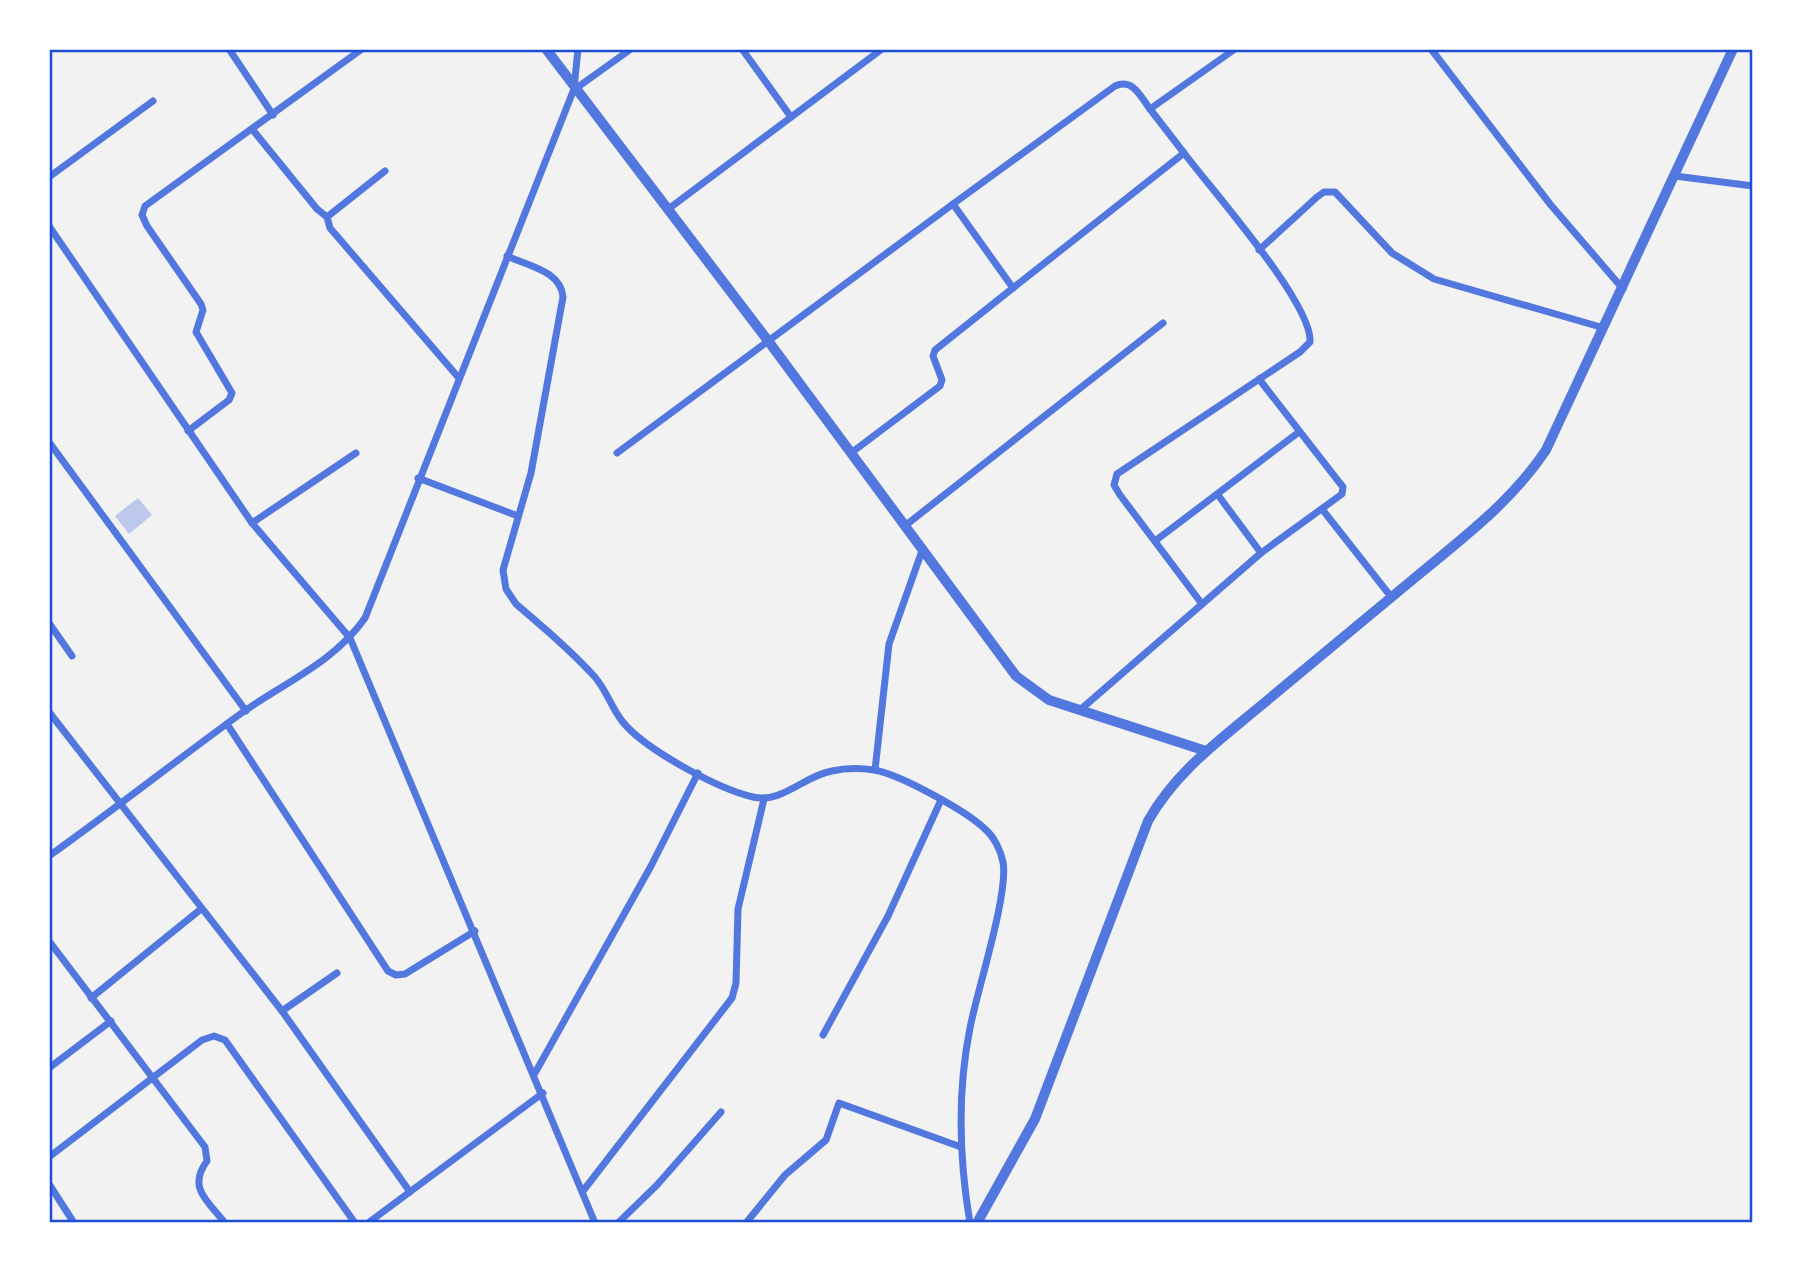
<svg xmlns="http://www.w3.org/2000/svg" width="1802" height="1272" viewBox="0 0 1802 1272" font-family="'PT Sans',sans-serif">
<rect width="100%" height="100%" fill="#f2f2f2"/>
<path fill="#bdc9ec" d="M138 498 152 515 129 534 115 516Z"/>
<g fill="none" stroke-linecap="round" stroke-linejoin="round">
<g stroke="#5277de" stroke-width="7">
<path d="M229 49 273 115"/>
<path d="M742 49 791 117"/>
<path d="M1431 49 1550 204 1623 289"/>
<path d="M575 89 631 49"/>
<path d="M252 129 317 209 327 217 330 228 458 377"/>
<path d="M1184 153C1211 189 1313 304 1310 342L1300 352 1117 474 1114 485 1120 495 1202 604"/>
<path d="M1675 176 1753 186"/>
<path d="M49 177 153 101"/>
<path d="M953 204 1115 86C1133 78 1140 96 1150 109"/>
<path d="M667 210 882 49"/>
<path d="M327 217 385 171"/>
<path d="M49 226 252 523 350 638 595 1223"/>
<path d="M1259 250 1317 197 1324 192H1335L1392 253 1434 279 1604 328"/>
<path d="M507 256C528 266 561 271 563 297L531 473 503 570 506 589 516 604C543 627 570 650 594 676 606 689 611 707 622 721 644 749 718 789 753 797 782 804 805 775 832 771 845 768 861 768 874 770 899 774 967 811 986 830 994 837 1001 851 1003 862 1009 893 977 991 970 1028 957 1093 959 1158 970 1223"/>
<path d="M188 431 229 400 232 393 196 332 203 310 201 304 147 226 142 215 145 206 362 49"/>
<path d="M49 442 246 711"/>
<path d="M617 453 953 204 1013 288 1184 153 1150 109 1235 49"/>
<path d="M851 453 940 386 942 380 933 356 935 350 1013 288"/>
<path d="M418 478 518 516"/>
<path d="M1218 495 1261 553"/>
<path d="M1322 509 1392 598"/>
<path d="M252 523 356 453"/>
<path d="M906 525 1163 323"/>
<path d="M1155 541 1299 432"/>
<path d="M49 623 72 656"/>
<path d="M1080 710 1261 553 1342 494 1343 487 1339 482 1259 379"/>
<path d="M49 712 282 1011"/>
<path d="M227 724 388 971 396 975 405 974 475 931"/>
<path d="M875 770 889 644 923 548"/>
<path d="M49 856C115 809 178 759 243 712 286 682 334 662 365 618L574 89 578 49"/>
<path d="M49 941 205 1147 207 1161C187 1188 208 1201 225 1223"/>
<path d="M337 973 282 1011 410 1192"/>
<path d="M91 998 201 909"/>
<path d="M823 1035 888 916 941 800"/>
<path d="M49 1068 111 1021"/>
<path d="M535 1073 651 866 698 773"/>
<path d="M49 1157 202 1040 214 1036 225 1040 355 1223"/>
<path d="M49 1184 74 1223"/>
<path d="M583 1191 732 998 736 983 738 909 764 799"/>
<path d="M368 1223 543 1093"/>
<path d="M618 1223 657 1185 721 1112"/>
<path d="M746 1223 785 1175 826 1140 839 1103 961 1147"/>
</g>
<g stroke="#5277de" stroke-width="10">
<path d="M546 49 769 342 1016 676 1049 700 1206 751"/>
<path d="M977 1223 1035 1119 1148 821C1175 773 1216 743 1258 708 1311 664 1364 620 1417 576 1464 537 1512 501 1546 450L1733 49"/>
</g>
</g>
<rect width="1802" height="1272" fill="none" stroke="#ffffff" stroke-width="102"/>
<rect x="51" y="51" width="1700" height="1170" fill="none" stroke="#1d4ed8" stroke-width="2.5"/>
</svg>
